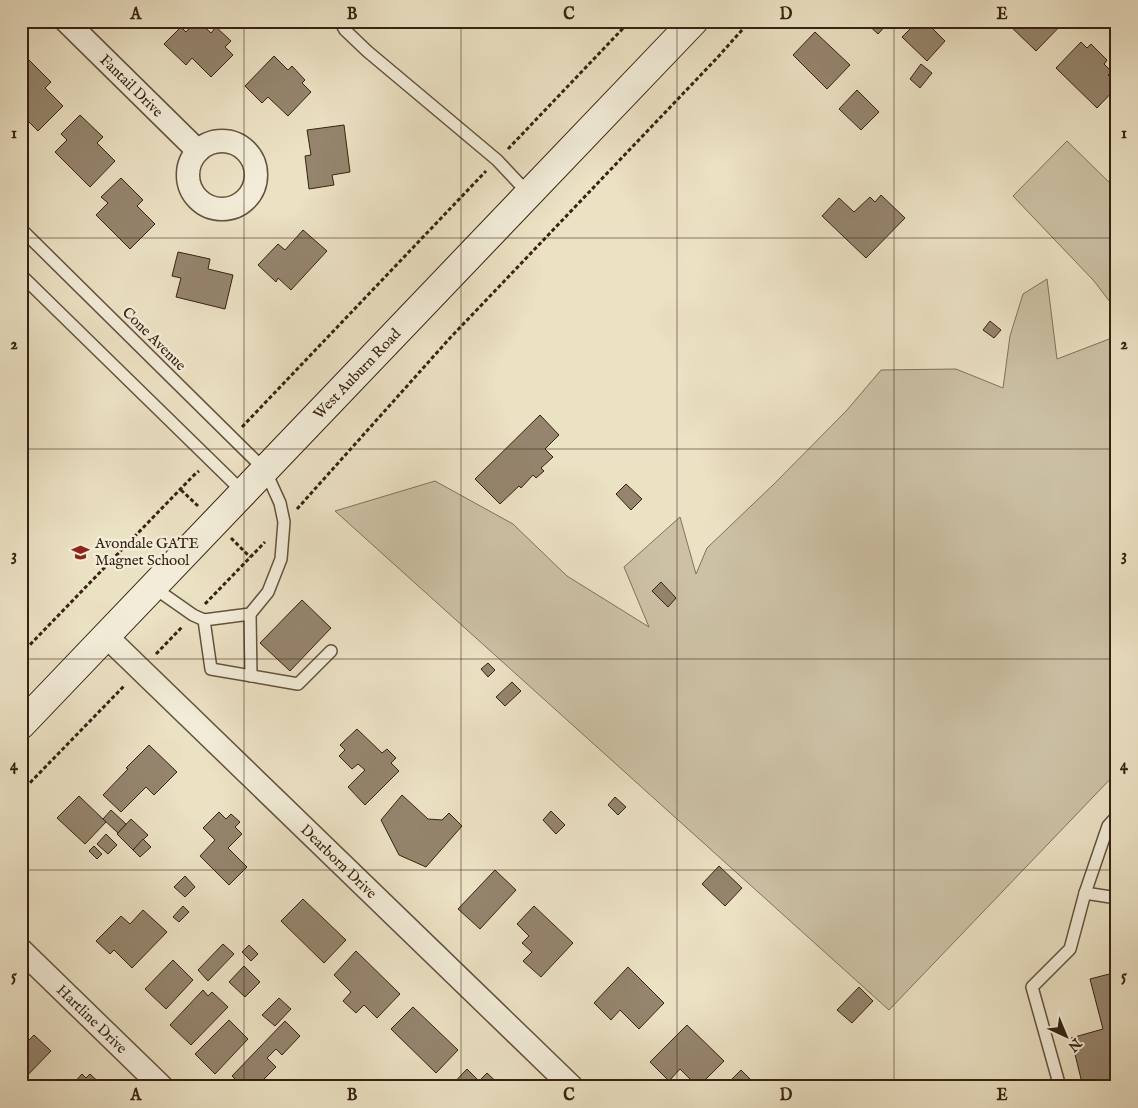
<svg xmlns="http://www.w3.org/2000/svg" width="1138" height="1108" viewBox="0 0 1138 1108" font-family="'IM FELL English',serif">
<rect width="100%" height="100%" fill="#ebe1c3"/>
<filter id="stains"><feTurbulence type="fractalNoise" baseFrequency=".004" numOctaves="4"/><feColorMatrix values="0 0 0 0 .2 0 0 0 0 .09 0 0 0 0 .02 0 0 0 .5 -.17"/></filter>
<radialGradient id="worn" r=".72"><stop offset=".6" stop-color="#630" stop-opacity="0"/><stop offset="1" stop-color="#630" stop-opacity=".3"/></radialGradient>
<g fill="#ccc1a5" stroke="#82725c">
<path d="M1067 141 1117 190V311L1094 281 1013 196Z"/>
<path d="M1047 279 1057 359 1117 336V772L889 1010 335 511 435 481 513 524 567 576 649 627 624 567 680 517 696 574 707 548 774 484 847 410 881 370 956 369 1003 388 1010 336 1023 294Z"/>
</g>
<g fill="#95856e" stroke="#372212">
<path d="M196 21H198L211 33 216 27 231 41 225 47 233 55 211 77 192 58 186 65 164 44 181 27 186 32Z"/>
<path d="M864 21H890L878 34Z"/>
<path d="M918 21H925L945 41 927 61 902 37Z"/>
<path d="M1005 21H1065L1036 51Z"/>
<path d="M815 32 850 65 827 89 793 55Z"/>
<path d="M1081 42 1087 48 1091 44 1107 60 1104 64 1112 72 1108 75 1117 83V87L1097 108 1056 68Z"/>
<path d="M274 56 288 70 292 66 305 80 302 83 311 92 288 116 268 97 262 103 245 86Z"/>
<path d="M29 60 51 82 45 88 63 106 38 131 21 114V67Z"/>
<path d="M921 64 932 73 920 88 910 79Z"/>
<path d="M857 90 879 112 861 130 839 109Z"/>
<path d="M80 115 103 137 97 143 115 161 90 187 55 152 67 140 61 134Z"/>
<path d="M344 125 350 172 332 175 334 185 309 189 305 156 311 155 307 130Z"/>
<path d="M121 178 143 200 137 206 155 224 130 249 96 215 108 203 101 197Z"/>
<path d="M881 195 905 218 866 258 822 216 839 198 854 212 870 197 875 202Z"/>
<path d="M303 230 327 251 291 290 278 278 276 282 258 265 278 244 285 250Z"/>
<path d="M178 252 210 259 208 269 233 275 225 309 176 297 181 278 172 276Z"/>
<path d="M990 321 1001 330 994 338 983 330Z"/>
<path d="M540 415 559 435 545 449 553 457 541 468 544 471 536 478 533 475 521 488 519 486 500 504 475 479Z"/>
<path d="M626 484 642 499 631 510 616 494Z"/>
<path d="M661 582 676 598 668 607 652 591Z"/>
<path d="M302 600 331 628 290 671 260 643Z"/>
<path d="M488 663 495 670 488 677 481 669Z"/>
<path d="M512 682 521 691 505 706 496 697Z"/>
<path d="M357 729 382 753 387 749 396 758 391 763 399 771 365 805 348 787 365 770 358 764 352 769 339 756 345 750 340 745Z"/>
<path d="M149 745 177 772 154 795 146 787 121 812 103 795 128 769 126 768Z"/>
<path d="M402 795 428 819 442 820 449 813 462 826 426 867 399 855 381 820Z"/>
<path d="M79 796 106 822 85 844 57 818Z"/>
<path d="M615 797 626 807 618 815 608 805Z"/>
<path d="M111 810 126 824 118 833 103 819Z"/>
<path d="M551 811 565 825 556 834 543 820Z"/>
<path d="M219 812 226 819 231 814 240 822 235 827 242 834 228 848 247 867 229 885 200 856 215 840 203 828Z"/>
<path d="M131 819 148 835 133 850 117 834Z"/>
<path d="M106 834 117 845 108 854 97 844Z"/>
<path d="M143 839 151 847 140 857 133 850Z"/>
<path d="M94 846 102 854 97 859 89 851Z"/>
<path d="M719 866 742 888 725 906 702 884Z"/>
<path d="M495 870 516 890 480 929 458 909Z"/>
<path d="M185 876 195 887 185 897 174 887Z"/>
<path d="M303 899 346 940 324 963 281 921Z"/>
<path d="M183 906 189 912 179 922 173 917Z"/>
<path d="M534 906 573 943 541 977 523 961 532 952 522 943 529 936 517 924Z"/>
<path d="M143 910 167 932 132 968 114 950 110 954 96 941 121 916 130 924Z"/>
<path d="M223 944 234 954 208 981 198 970Z"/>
<path d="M249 945 258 954 251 961 242 952Z"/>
<path d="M356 951 400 994 377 1018 364 1005 356 1013 343 1001 351 992 334 975Z"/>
<path d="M173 960 193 980 166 1009 145 989Z"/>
<path d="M244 966 260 982 245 997 229 982Z"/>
<path d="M628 967 664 1003 639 1029 620 1010 611 1020 594 1003Z"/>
<path d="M1117 972V1087H1083L1071 1038 1103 1029 1090 979Z"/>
<path d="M859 987 873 1001 852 1023 837 1010Z"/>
<path d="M203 990 208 996 212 992 228 1007 191 1045 170 1025Z"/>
<path d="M279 998 291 1009 275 1026 262 1015Z"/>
<path d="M413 1007 458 1050 436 1073 391 1029Z"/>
<path d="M229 1020 248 1039 215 1074 195 1054Z"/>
<path d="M285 1021 300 1036 282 1055 276 1049 267 1058 276 1067 256 1087H243L232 1076Z"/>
<path d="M687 1025 724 1061 698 1087 680 1069 669 1081 650 1062Z"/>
<path d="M21 1034 28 1041 34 1035 51 1051 21 1082Z"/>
<path d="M467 1069 479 1081 487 1073 502 1087H450Z"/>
<path d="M741 1070 758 1087H724Z"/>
<path d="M82 1074 86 1078 90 1074 104 1087H70Z"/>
</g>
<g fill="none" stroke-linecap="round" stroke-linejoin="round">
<defs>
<g id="service">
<path d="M340 21 345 30 367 51 497 160 529 194"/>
<path d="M21 229 265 470 280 503 284 522 281 559 268 592 250 614 204 620 193 615 153 587"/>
<path d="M21 275 243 492"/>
<path d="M250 614 251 676"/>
<path d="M204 620 211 669 298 684 331 651"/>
<path d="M1085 893 1108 826 1117 816"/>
<path d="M1060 1087 1032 987 1070 949 1085 893 1117 898"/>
</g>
<g id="minor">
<path id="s1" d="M66 21 198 151"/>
<circle cx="222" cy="175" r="34"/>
<path id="s2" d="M106 636 572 1087"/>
<path id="s3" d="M21 950 162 1087"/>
</g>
<g id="secondary">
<path id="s4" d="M21 725 694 21"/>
</g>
</defs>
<use href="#service" stroke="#64523e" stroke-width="14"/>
<use href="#minor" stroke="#64523e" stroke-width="25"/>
<use href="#secondary" stroke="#372212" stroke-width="30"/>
<g stroke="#372212" stroke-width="3" stroke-dasharray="4 2.5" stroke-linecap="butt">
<path d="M508 149 630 21"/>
<path d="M242 427 486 171"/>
<path d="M181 490 198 506"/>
<path d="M297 509 450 338 717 58 750 21"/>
<path d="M231 538 250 557"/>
<path d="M205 604 265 542"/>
<path d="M21 654 194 475 199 471"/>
<path d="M156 654 183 626"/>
<path d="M21 792 125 685"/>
</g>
<use href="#service" stroke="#f2ecd8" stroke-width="11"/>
<use href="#minor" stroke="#f2ecd8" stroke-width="22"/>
<use href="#secondary" stroke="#f2ecd8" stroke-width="28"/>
</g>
<path fill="none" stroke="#372212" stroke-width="1" stroke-opacity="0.55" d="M244 21V1087M461 21V1087M677 21V1087M894 21V1087M21 238H1117M21 449H1117M21 659H1117M21 870H1117"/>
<defs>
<symbol id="school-bare" viewBox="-9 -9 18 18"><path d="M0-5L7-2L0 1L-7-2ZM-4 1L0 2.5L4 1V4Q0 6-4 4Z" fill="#8f2418" stroke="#f2ecd8" stroke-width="2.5" paint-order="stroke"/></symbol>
</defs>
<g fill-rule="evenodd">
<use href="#school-bare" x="68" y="540" width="25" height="25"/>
</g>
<g text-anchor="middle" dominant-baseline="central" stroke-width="5" stroke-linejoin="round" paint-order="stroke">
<g font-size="15" fill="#372212" stroke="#f2ecd8">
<text stroke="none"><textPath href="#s1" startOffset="92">Fantail Drive</textPath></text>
<text transform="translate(154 339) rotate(45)">Cone Avenue</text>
<text stroke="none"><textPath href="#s4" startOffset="486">West Auburn Road</textPath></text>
<text stroke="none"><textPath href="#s2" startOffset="324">Dearborn Drive</textPath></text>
<text stroke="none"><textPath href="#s3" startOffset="99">Hartline Drive</textPath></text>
</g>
<g font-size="15" fill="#372212" stroke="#f2ecd8" text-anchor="start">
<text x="95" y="543">Avondale GATE<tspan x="95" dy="17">Magnet School</tspan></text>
</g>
</g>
<rect width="1138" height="1108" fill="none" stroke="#ebe1c3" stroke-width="55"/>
<g transform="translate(1066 1036) rotate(136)" stroke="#f2ecd8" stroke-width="4" paint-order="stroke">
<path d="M0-4L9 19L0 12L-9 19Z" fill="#372212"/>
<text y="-8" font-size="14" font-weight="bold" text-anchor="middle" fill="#372212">N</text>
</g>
<rect x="28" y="28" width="1082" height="1052" fill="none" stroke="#372212" stroke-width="2"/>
<g font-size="16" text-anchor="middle" font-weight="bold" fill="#372212">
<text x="136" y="19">A</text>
<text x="352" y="19">B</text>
<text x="569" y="19">C</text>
<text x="786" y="19">D</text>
<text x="1002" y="19">E</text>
<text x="14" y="138">1</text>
<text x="1124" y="138">1</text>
<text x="14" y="349">2</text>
<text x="1124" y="349">2</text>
<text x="14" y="560">3</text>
<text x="1124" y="560">3</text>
<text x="14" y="770">4</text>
<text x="1124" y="770">4</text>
<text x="14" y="981">5</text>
<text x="1124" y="981">5</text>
<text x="136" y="1100">A</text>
<text x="352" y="1100">B</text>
<text x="569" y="1100">C</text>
<text x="786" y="1100">D</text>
<text x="1002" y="1100">E</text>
</g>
<rect width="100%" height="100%" filter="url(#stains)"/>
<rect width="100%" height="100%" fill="url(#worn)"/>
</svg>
